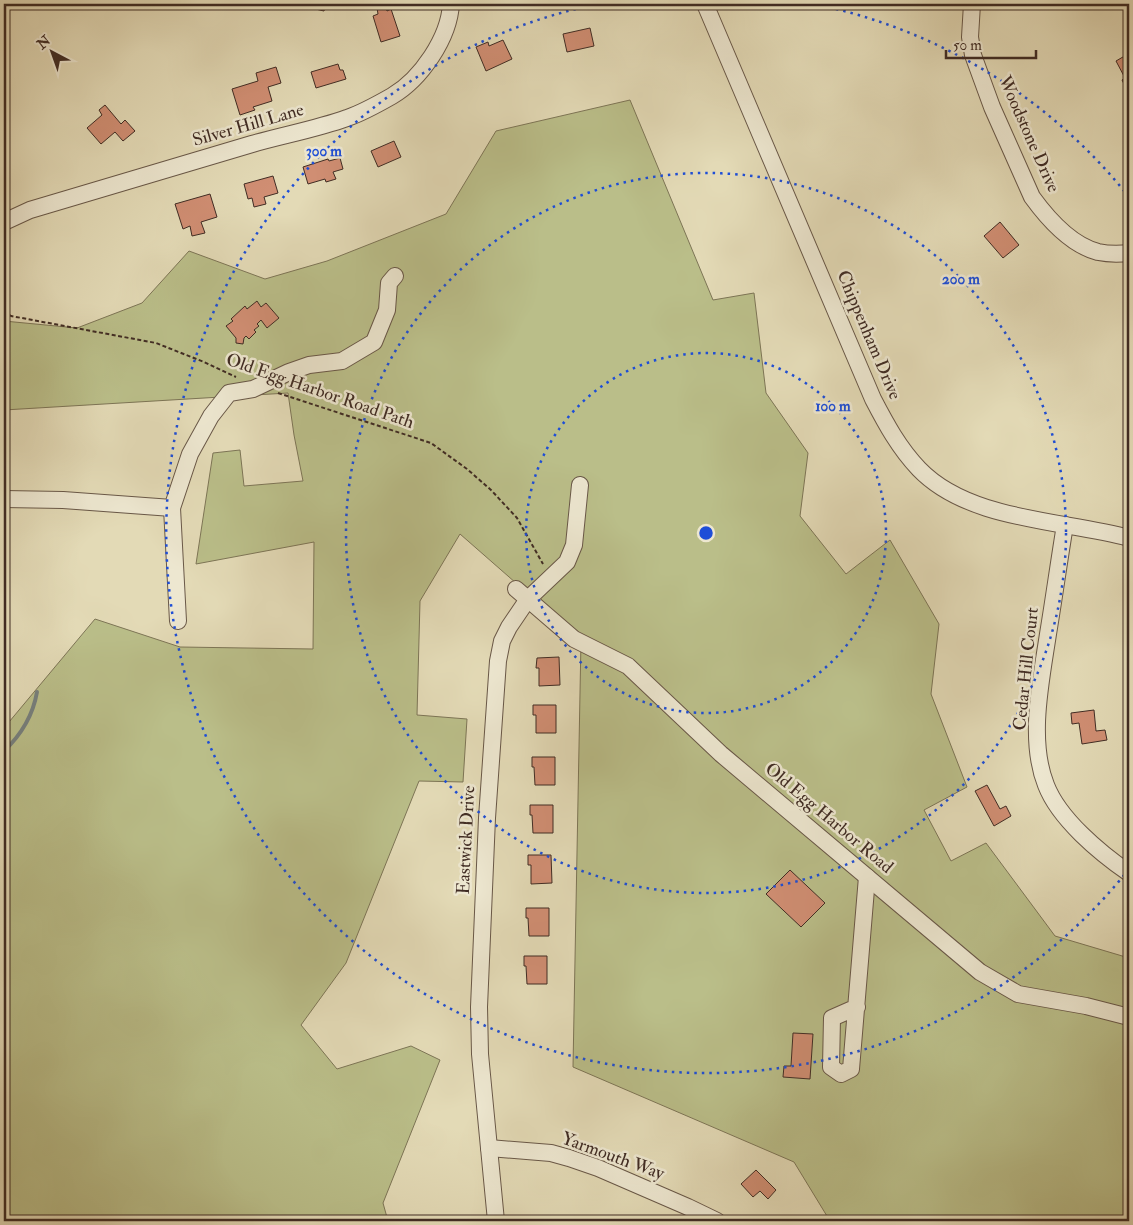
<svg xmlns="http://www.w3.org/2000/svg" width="1133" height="1225" viewBox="0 0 1133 1225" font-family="'IM FELL Double Pica',serif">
<rect width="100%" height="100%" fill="#e3dab6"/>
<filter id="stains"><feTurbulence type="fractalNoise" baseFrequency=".004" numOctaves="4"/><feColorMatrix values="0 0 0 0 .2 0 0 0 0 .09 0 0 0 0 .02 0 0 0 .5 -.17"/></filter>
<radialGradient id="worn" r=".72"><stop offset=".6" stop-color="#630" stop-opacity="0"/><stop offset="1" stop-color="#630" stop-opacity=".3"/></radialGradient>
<path fill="#babe89" stroke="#7d7556" d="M630 100 713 300 754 293 766 393 808 453 800 516 846 574 890 540 939 624 931 694 967 787 924 810 951 861 986 843 1055 936 1129 958V1221H830L794 1162 573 1067 581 640 460 534 420 601 417 715 467 719 463 782 419 781 346 963 301 1025 337 1069 411 1046 440 1060 383 1203 388 1221H4V728L95 619 180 647 313 649 314 542 196 564 213 453 240 450 244 486 303 481 294 435 288 393 4 410V321L77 328 142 303 189 251 265 279 327 261 446 214 496 131Z"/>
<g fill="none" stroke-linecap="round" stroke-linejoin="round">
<path stroke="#77807e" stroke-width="4" d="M4 751C21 735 33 715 37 692"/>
</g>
<g fill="#d08e73" stroke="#402c24">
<path d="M294 4H326L324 11Z"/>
<path d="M385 5 387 11 391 9 400 36 381 42 373 16 378 14 377 8Z"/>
<path d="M590 28 594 46 567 52 563 34Z"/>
<path d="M503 40 512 59 486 71 476 47 488 42 489 46Z"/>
<path d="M1128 54 1129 55V94L1122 80 1125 78 1116 61Z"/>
<path d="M338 64 340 70H343L346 79 316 88 311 72Z"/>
<path d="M276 67 281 83 268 87 272 101 253 107 255 110 240 115 232 89 258 81 256 73Z"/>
<path d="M105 105 121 124 125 120 135 131 123 141 115 132 101 144 87 128 102 115 99 110Z"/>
<path d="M394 141 401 157 378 167 371 151Z"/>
<path d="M340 158 343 169 333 172 336 179 326 182 325 179 308 184 303 167 328 159 329 161Z"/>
<path d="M273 176 278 193 264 197 266 204 254 207 252 198 248 199 244 184Z"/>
<path d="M210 194 217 217 201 222 205 233 192 236 190 226 183 229 175 204Z"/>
<path d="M1000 222 1019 245 1003 258 984 236Z"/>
<path d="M257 301 261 307 266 303 279 318 267 328 261 320 257 324 259 326 254 330 256 332 249 339 246 336 244 338 243 344 236 343V338L226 326 233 321 231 319 245 306 247 309Z"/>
<path d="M559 657 560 685 539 686V668H536L537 658Z"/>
<path d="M533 705H556V733H536V715H533Z"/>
<path d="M1094 710 1096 731 1105 730 1107 740 1082 744 1079 723 1072 724 1071 713Z"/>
<path d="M532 757H555V785H535L534 767H532Z"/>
<path d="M987 785 1000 809 1006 806 1011 816 994 826 975 791Z"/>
<path d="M530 805H553V833H533L532 815H530Z"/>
<path d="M528 855H551L552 883 531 884V865H528Z"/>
<path d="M790 870 825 903 801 927 766 894Z"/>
<path d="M526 908H549V936H529L528 918H526Z"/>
<path d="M524 956H547V984H527L526 966H524Z"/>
<path d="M793 1033 813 1034 810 1079 783 1077 784 1066H791Z"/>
<path d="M756 1170 776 1190 768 1199 760 1191 753 1197 741 1184Z"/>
</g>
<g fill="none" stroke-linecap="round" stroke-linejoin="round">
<defs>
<g id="minor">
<path d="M705 4 873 399C886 424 899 448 919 469 969 521 1063 520 1129 538"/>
<path d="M972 4 970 37 973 55 992 107 1032 197C1048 219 1071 245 1098 252 1108 254 1119 254 1129 253"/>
<path d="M4 222 30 210C104 188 178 166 252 144 283 135 317 129 347 118 362 113 378 104 392 96 421 79 449 38 451 4"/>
<path d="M4 499 63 500 172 508"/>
<path d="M1065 525C1059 561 1054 598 1048 634 1041 681 1028 740 1046 785 1059 819 1100 853 1129 873"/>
<path d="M516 589 574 639 628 666 721 754 980 972 1018 994 1086 1006 1129 1017"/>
<path d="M178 621 172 508 190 454 211 416 229 393 253 389 289 372 309 365 342 361 374 342 387 310 389 283 395 276"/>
<path d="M857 1007 832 1018 831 1067 841 1074 851 1069 867 877"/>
<path d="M489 1148 551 1153 569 1158 598 1168 688 1207 717 1221"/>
<path d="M496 1221 480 1054 479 1007 487 818 498 661 502 641 509 627 528 599 567 562 574 545 580 485"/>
</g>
</defs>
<use href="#minor" stroke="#695848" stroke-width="18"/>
<g stroke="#402c24" stroke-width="2" stroke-dasharray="4 2.5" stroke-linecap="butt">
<path d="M4 312 11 316 156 343 204 362 236 377"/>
<path d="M278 393 431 443 467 469 491 490 517 518 543 564"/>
</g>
<use href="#minor" stroke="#ede7d0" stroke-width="16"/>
</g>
<g fill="none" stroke="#1d4ed8" stroke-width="2.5" stroke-dasharray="2.5 5">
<circle cx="706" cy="533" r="180"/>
<circle cx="706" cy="533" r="360"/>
<path d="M1129 869A540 540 0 1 1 598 4M814 4A540 540 0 0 1 1129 197"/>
</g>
<g text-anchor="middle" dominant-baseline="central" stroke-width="5" stroke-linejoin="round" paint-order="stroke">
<g font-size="18" fill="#402c24" stroke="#ede7d0">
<text transform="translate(248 125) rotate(-16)">Silver Hill Lane</text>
<text transform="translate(1029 134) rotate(66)">Woodstone Drive</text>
<text transform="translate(869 335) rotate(67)">Chippenham Drive</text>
<text transform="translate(320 391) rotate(19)">Old Egg Harbor Road Path</text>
<text transform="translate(1026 669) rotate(-84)">Cedar Hill Court</text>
<text transform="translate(829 818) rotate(40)">Old Egg Harbor Road</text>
<text transform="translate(466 840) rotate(-87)">Eastwick Drive</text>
<text transform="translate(613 1156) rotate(20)">Yarmouth Way</text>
</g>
</g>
<circle cx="706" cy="533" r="8" fill="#1d4ed8" stroke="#ede7d0" stroke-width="2.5"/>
<g font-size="15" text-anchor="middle" font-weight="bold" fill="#1d4ed8" stroke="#ede7d0" stroke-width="5" stroke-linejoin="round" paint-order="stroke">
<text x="324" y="156">300 m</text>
<text x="961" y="284">200 m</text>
<text x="833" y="411">100 m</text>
</g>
<rect width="1133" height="1225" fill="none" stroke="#e3dab6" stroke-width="20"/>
<rect x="5" y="5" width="1123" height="1215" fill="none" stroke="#402c24" stroke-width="2.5"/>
<rect x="10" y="10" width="1113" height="1205" fill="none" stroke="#402c24"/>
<g transform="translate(52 52) rotate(319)" stroke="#ede7d0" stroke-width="4" paint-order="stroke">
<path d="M0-4L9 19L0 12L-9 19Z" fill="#402c24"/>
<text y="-8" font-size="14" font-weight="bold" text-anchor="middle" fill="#402c24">N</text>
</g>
<path d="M946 50v8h90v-8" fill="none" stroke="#402c24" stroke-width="2.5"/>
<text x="953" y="50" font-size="15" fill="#402c24" stroke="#ede7d0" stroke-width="4" paint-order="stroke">50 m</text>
<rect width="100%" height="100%" filter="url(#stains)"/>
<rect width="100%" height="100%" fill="url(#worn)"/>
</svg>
